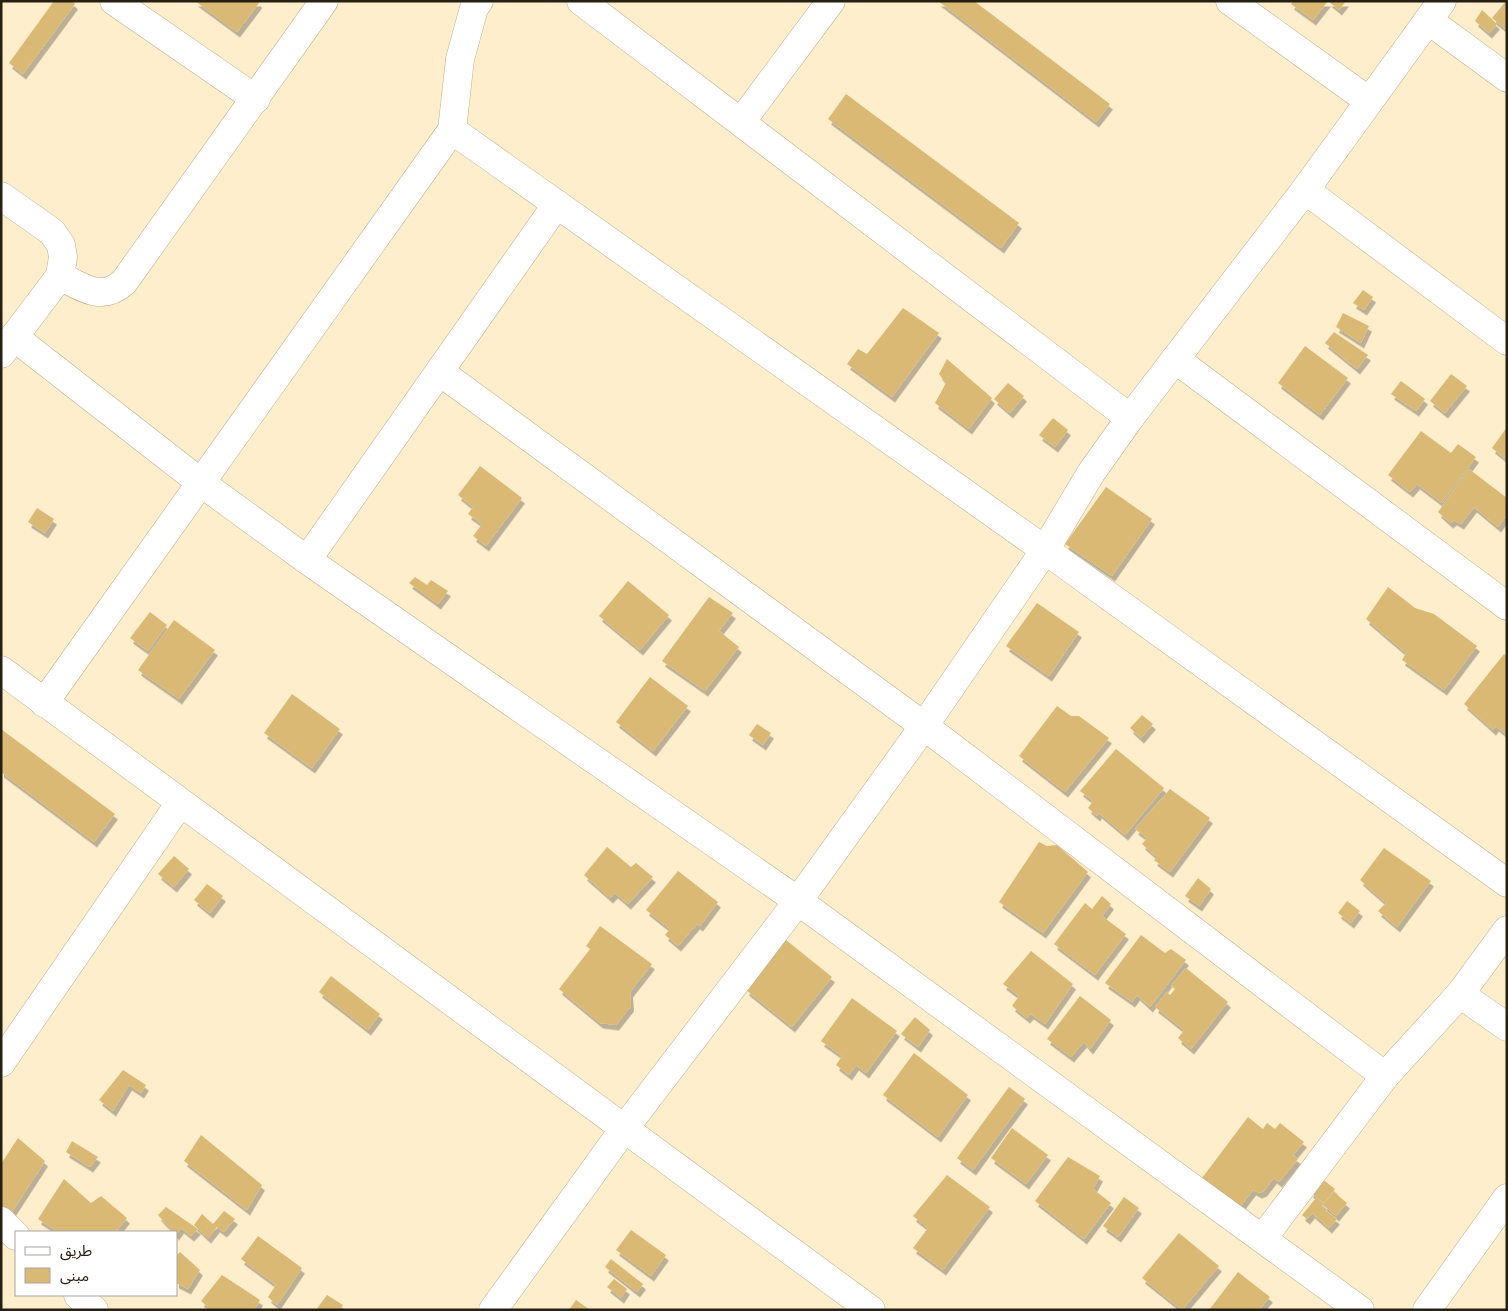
<svg xmlns="http://www.w3.org/2000/svg" width="1508" height="1311" viewBox="0 0 1508 1311" font-family="Cabin,'Noto Sans Arabic',sans-serif">
<defs>
<filter id="shadow"><feDropShadow dx="3" dy="5.5" stdDeviation="0" flood-color="#0004"/></filter>
</defs>
<rect width="100%" height="100%" fill="#ffeecb"/>
<g fill="#dab975" filter="url(#shadow)">
<path d="M54 1H72L75 4 23 74 9 63Z"/>
<path d="M195 1H258L259 3 237 32Z"/>
<path d="M938 1H974L1110 104 1096 122Z"/>
<path d="M1293 1H1328L1313 20 1291 4Z"/>
<path d="M1328 1H1346L1339 10Z"/>
<path d="M1506 1H1507V30L1492 18Z"/>
<path d="M1482 10 1497 24 1489 33 1475 21Z"/>
<path d="M846 94 1019 223 1001 248 828 119Z"/>
<path d="M1363 290 1373 297 1364 310 1353 303Z"/>
<path d="M903 308 939 333 892 397 847 364 858 349 867 354Z"/>
<path d="M1343 313 1369 326 1361 343 1336 327Z"/>
<path d="M1334 332 1368 355 1357 369 1325 343Z"/>
<path d="M1305 346 1348 378 1320 415 1278 383Z"/>
<path d="M947 359 992 398 969 429 935 403 946 383 939 374Z"/>
<path d="M1451 374 1467 386 1445 413 1430 401Z"/>
<path d="M1401 381 1425 399 1416 411 1391 394Z"/>
<path d="M1008 383 1024 396 1010 413 994 399Z"/>
<path d="M1053 418 1068 430 1055 447 1039 435Z"/>
<path d="M1507 427V460L1492 448Z"/>
<path d="M1421 431 1451 453 1458 444 1476 457 1442 503 1417 484 1410 492 1388 475Z"/>
<path d="M480 466 522 498 486 546 473 536 482 524 468 514 473 507 458 495Z"/>
<path d="M1469 469 1507 498V515L1498 527 1474 507 1461 524 1454 520 1450 523 1438 512Z"/>
<path d="M1106 487 1152 519 1112 576 1065 544Z"/>
<path d="M37 508 54 519 45 533 28 522Z"/>
<path d="M415 577 427 585 431 580 448 591 438 604 409 583Z"/>
<path d="M628 581 669 615 640 650 599 616Z"/>
<path d="M1388 587 1415 608 1434 614 1477 646 1444 690 1402 660 1406 653 1366 619Z"/>
<path d="M709 597 733 613 719 631 739 647 705 691 662 661Z"/>
<path d="M1037 603 1079 632 1049 676 1006 646Z"/>
<path d="M150 612 167 625 148 651 130 638Z"/>
<path d="M174 620 215 650 179 699 138 670Z"/>
<path d="M1504 654 1507 656V735L1496 726 1493 730 1464 704Z"/>
<path d="M650 677 688 706 653 751 616 722Z"/>
<path d="M292 694 340 729 312 768 264 733Z"/>
<path d="M1057 706 1071 716H1079L1109 738 1065 792 1019 756Z"/>
<path d="M1142 715 1153 724 1141 738 1130 728Z"/>
<path d="M757 724 771 733 763 745 749 735Z"/>
<path d="M1 729 115 814 94 842 1 772Z"/>
<path d="M1116 749 1164 788 1125 835 1099 813 1097 816 1088 808 1093 801 1080 791Z"/>
<path d="M1170 789 1210 818 1170 872 1154 860 1157 857 1142 844 1147 838 1135 829Z"/>
<path d="M1039 842 1047 846 1057 845 1088 872 1043 933 999 902Z"/>
<path d="M607 847 631 867 636 863 653 877 628 904 615 893 610 898 584 875Z"/>
<path d="M1384 848 1431 881 1397 927 1378 911 1386 903 1360 880Z"/>
<path d="M174 856 189 869 174 887 158 874Z"/>
<path d="M678 871 718 902 700 926 697 924 678 946 665 935 670 929 646 910Z"/>
<path d="M1198 878 1211 889 1199 906 1185 896Z"/>
<path d="M207 884 223 896 210 913 194 900Z"/>
<path d="M1102 896 1111 904 1102 916 1126 934 1095 975 1054 944 1085 903 1092 909Z"/>
<path d="M1347 901 1360 911 1351 923 1338 913Z"/>
<path d="M600 926 652 964 630 992 631 1006 616 1025 600 1023 559 989 590 949 586 946Z"/>
<path d="M1141 935 1165 953 1171 949 1186 960 1150 1007 1137 995 1132 1002 1105 983Z"/>
<path d="M786 940 832 977 792 1027 746 990Z"/>
<path d="M1031 951 1073 984 1045 1024 1031 1014 1027 1018 1012 1006 1019 996 1003 984Z"/>
<path d="M1186 968 1228 1002 1191 1049 1178 1038 1184 1030 1155 1007 1167 992 1170 995 1175 989 1171 986Z"/>
<path d="M331 976 380 1014 368 1030 319 992Z"/>
<path d="M1080 996 1111 1020 1090 1049 1084 1042 1071 1057 1047 1039Z"/>
<path d="M852 998 897 1031 866 1073 856 1065 849 1075 836 1065 842 1056 821 1041Z"/>
<path d="M915 1017 930 1030 918 1047 901 1034Z"/>
<path d="M914 1053 968 1095 938 1137 883 1095Z"/>
<path d="M123 1070 146 1085 141 1093 129 1085 113 1111 99 1100Z"/>
<path d="M1009 1087 1025 1099 973 1170 957 1158Z"/>
<path d="M1248 1117 1263 1129 1267 1123 1275 1129 1280 1123 1304 1142 1293 1155 1298 1159 1279 1182 1274 1178 1264 1191 1259 1193 1253 1190 1240 1207 1202 1178Z"/>
<path d="M1012 1128 1048 1155 1026 1184 991 1158Z"/>
<path d="M201 1135 262 1185 247 1210 184 1161Z"/>
<path d="M18 1138 45 1161 10 1215 1 1209V1164Z"/>
<path d="M72 1141 98 1157 90 1167 66 1152Z"/>
<path d="M1068 1157 1100 1176 1093 1189 1111 1203 1084 1239 1035 1201Z"/>
<path d="M947 1175 990 1207 943 1270 913 1248 928 1228 913 1216Z"/>
<path d="M1321 1178 1335 1189 1324 1203 1310 1192Z"/>
<path d="M64 1179 91 1203 101 1196 127 1218 116 1232H58L38 1219Z"/>
<path d="M1334 1192 1347 1203 1336 1216 1323 1205 1321 1207 1337 1219 1329 1228 1312 1213 1307 1219 1302 1215 1316 1198 1324 1204Z"/>
<path d="M1124 1197 1139 1208 1118 1237 1103 1226Z"/>
<path d="M166 1207 198 1229 191 1236 181 1228 176 1235 158 1215Z"/>
<path d="M224 1211 235 1219 224 1232 217 1227 208 1238 194 1225 202 1214 213 1224Z"/>
<path d="M631 1230 666 1255 651 1276 616 1250Z"/>
<path d="M1179 1233 1219 1266 1182 1310 1142 1278Z"/>
<path d="M258 1236 302 1268 277 1305 268 1297 276 1285 241 1259Z"/>
<path d="M180 1252 200 1270 188 1289 176 1283V1256Z"/>
<path d="M611 1259 643 1284 637 1292 605 1267Z"/>
<path d="M1238 1272 1270 1297 1259 1310H1209Z"/>
<path d="M222 1275 260 1300 254 1310H206L208 1307 201 1301Z"/>
<path d="M614 1279 627 1289 621 1298 607 1287Z"/>
<path d="M327 1295 343 1305 340 1310H316Z"/>
<path d="M576 1300 590 1310H569Z"/>
</g>
<g fill="none" stroke-linecap="round" stroke-linejoin="round">
<defs>
<g id="minor">
<path d="M114 1 256 99"/>
<path d="M581 1 1130 418"/>
<path d="M1230 1 1369 101"/>
<path d="M1428 20 1507 78"/>
<path d="M741 122 831 1"/>
<path d="M452 130 1045 550 1507 883"/>
<path d="M1305 190 1507 341"/>
<path d="M1 196 52 232 61 245 63 257 60 276 1 354"/>
<path d="M60 276C83 288 102 302 124 282L324 1"/>
<path d="M14 337 200 482 307 560 798 901 1360 1310"/>
<path d="M1175 359 1507 606"/>
<path d="M440 372 924 726 1385 1076"/>
<path d="M307 560 557 204"/>
<path d="M1 670 871 1310"/>
<path d="M44 703 452 130 460 59 474 8 479 1"/>
<path d="M1460 994 1507 1027"/>
<path d="M1 1063 180 803"/>
<path d="M1 1221 16 1236"/>
<path d="M1263 1238 1385 1076 1460 994 1507 930"/>
<path d="M78 1295 94 1310"/>
<path d="M493 1310 624 1129 798 901 924 726 1045 550 1091 473 1130 418 1305 190 1442 1"/>
<path d="M1427 1310 1507 1198"/>
</g>
</defs>
<use href="#minor" stroke="#beae8d" stroke-width="29"/>
<use href="#minor" stroke="#fff" stroke-width="28"/>
</g>
<rect width="1508" height="1311" fill="none" stroke="#262013" stroke-width="5"/>
<rect x="15" y="1231" width="162" height="65" fill="#ffffff" stroke="#a8a6a1"/>
<rect x="25" y="1247" width="25" height="8" fill="#ffffff" stroke="#a8a6a1"/>
<text x="60" y="1256" font-size="15" fill="#262013">طريق</text>
<rect x="25" y="1268" width="25" height="15" fill="#dab975" stroke="#a8a6a1"/>
<text x="60" y="1281" font-size="15" fill="#262013">مبنى</text>
</svg>
